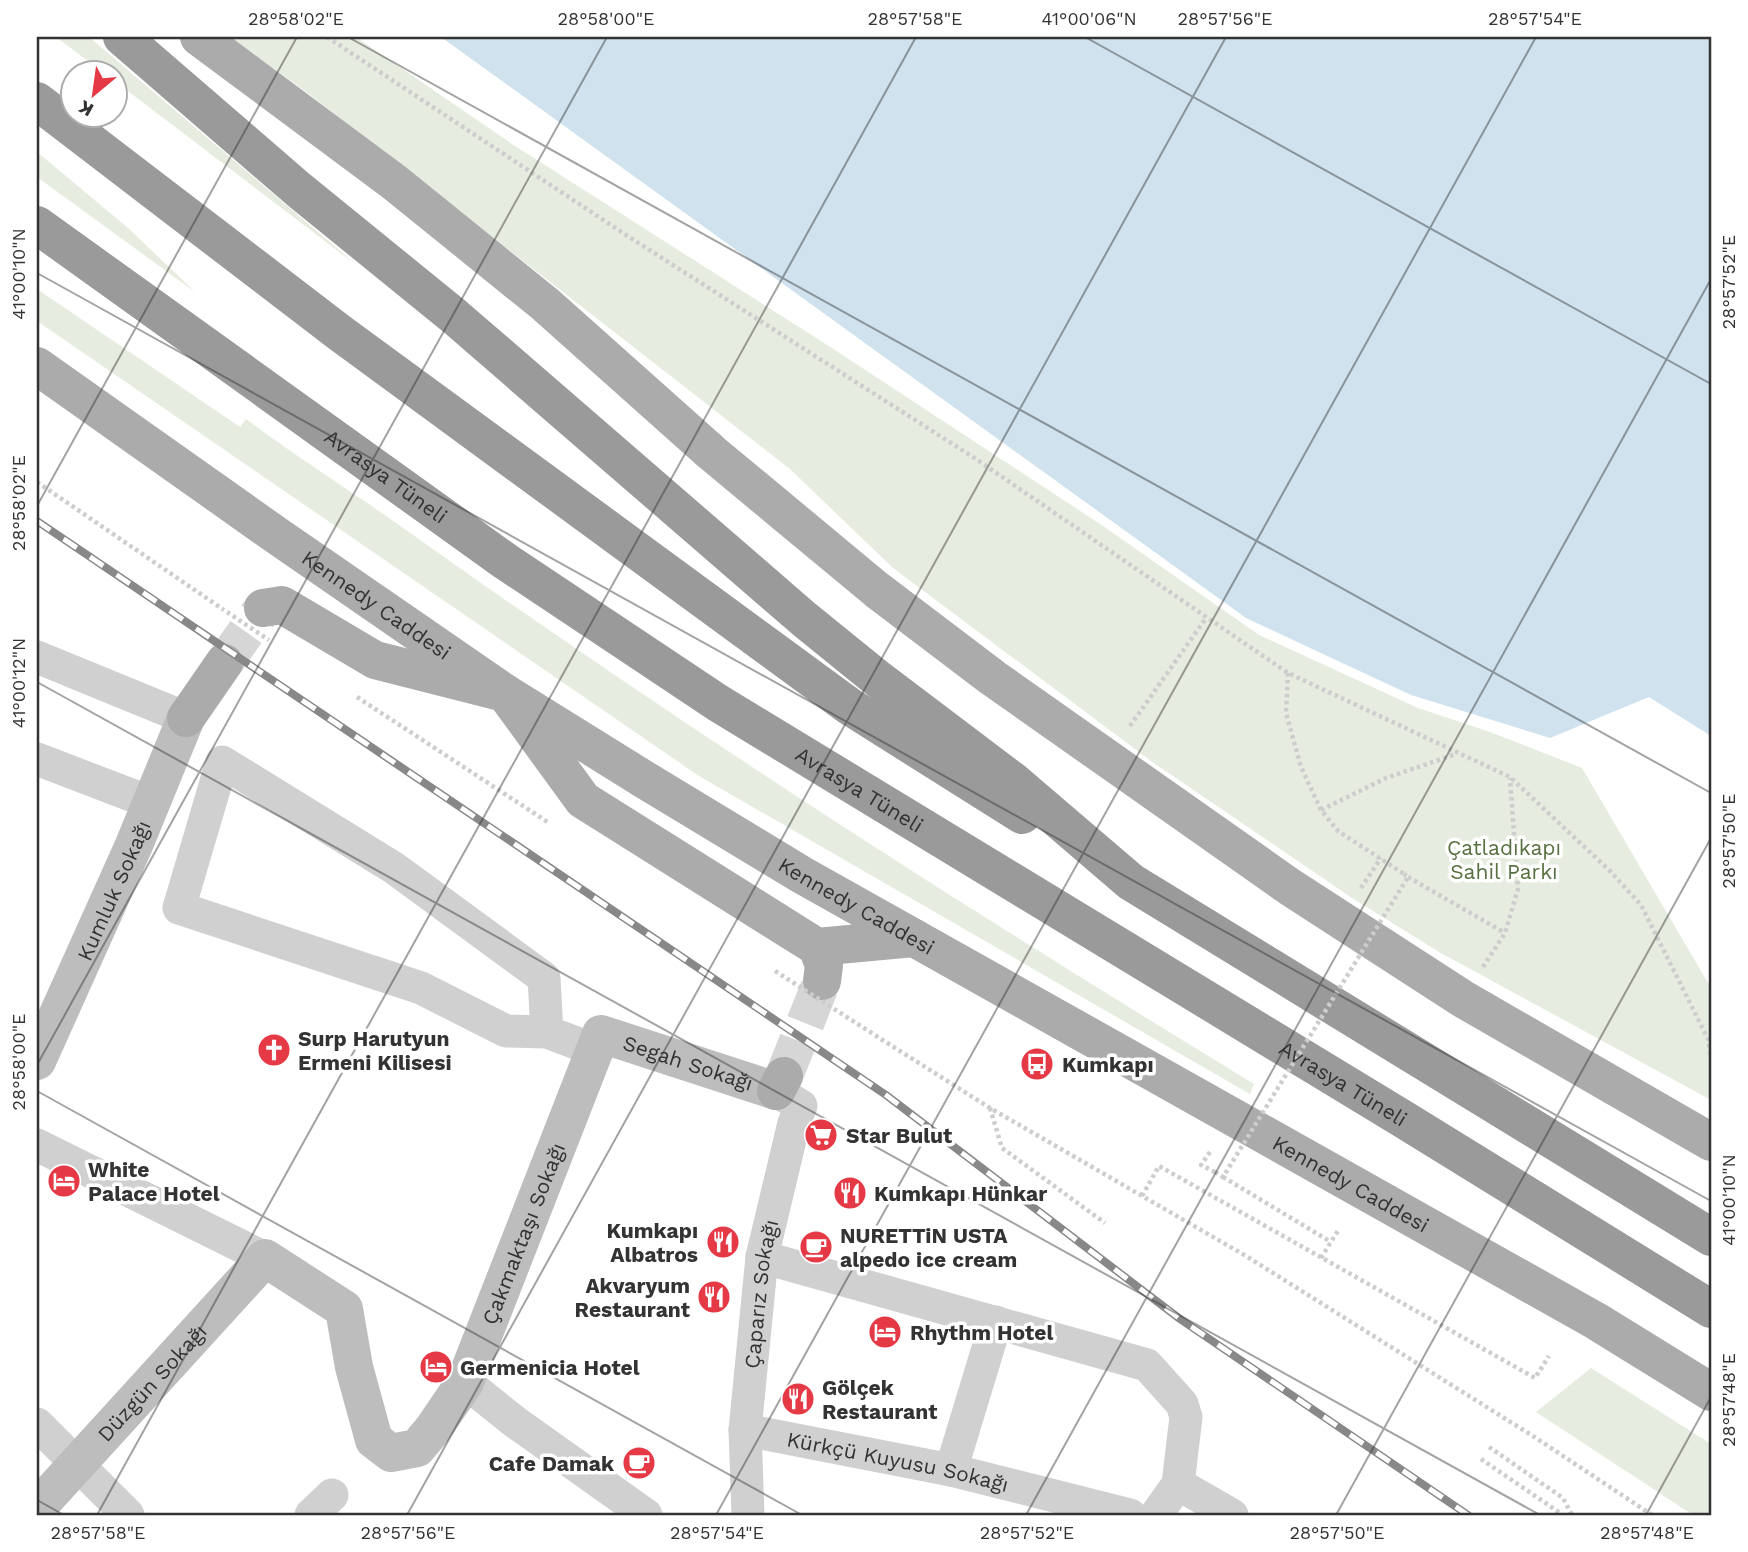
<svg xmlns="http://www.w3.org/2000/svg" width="1748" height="1552" viewBox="0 0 1748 1552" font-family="'Work Sans',sans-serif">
<rect width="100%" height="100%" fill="#fff"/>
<g fill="#e6ecdf">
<path d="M56 37H89L359 267 116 82V74L104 73Z"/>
<path d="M230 37H356L515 146 835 350 1103 526 1259 635 1418 708 1490 732 1582 768 1711 988V1100L1439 952 1352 898 1151 761 893 568 790 469 309 94Z"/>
<path d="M37 152 128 228 195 292 37 177Z"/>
<path d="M37 289 240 427 246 419C298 458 353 492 406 530 681 726 965 908 1254 1084L1250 1094 699 776 37 321Z"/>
<path d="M1591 1368 1711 1444V1515H1693L1536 1412Z"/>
</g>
<path fill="#cfe2ee" d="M441 37H1711V736L1649 697 1550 738 1411 695 1246 618Z"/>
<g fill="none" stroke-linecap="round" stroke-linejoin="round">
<g stroke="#d6d6d6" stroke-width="38" stroke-dasharray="38 19" stroke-linecap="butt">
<path d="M224 663 263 608"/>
<path d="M784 1076 822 981"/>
</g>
<g stroke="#cdcdcd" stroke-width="4.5" stroke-dasharray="3.5 3.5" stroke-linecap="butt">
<path d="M327 37 626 235 973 457 1288 673 1510 777 1610 871 1641 905 1708 1039 1711 1057"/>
<path d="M37 482 224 610"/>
<path d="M1288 673 1286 713 1301 767 1321 810 1338 831 1404 874"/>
<path d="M357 697 549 823"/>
<path d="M1130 726 1206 618"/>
<path d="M1321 810 1386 778 1456 754"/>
<path d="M1408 877 1505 933"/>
<path d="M1361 888 1381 858"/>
<path d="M1483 967 1505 933 1518 889 1510 778"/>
<path d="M881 1039 990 1108 1246 1256 1536 1438 1652 1515"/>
<path d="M990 1108 1002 1148 1105 1223"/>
<path d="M1210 1152 1201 1165 1215 1172"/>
<path d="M1223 1177 1331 1242"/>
<path d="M1142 1196 1159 1166 1535 1378 1549 1356"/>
<path d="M1321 1258 1339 1229"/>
<path d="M1489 1447 1563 1498 1572 1515"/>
<path d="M1481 1459 1563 1515"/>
</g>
<g stroke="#d0d0d0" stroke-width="33">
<path d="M37 657 186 718"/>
<path d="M37 759 152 803"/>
<path d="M547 1032 544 978 394 868 222 762 179 908 421 988 506 1031 547 1032 595 1050"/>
<path d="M37 1145 265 1258"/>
<path d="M762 1257 1147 1365 1182 1404 1186 1417 1178 1484 1156 1515"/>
<path d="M465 1382 515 1422 646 1515"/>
<path d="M37 1424 128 1515"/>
<path id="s1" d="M745 1430 951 1470 1130 1515"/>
<path d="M951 1470 996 1322"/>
<path d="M1178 1484 1232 1515"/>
<path d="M311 1515 332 1495"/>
<path id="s2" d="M748 1515 745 1430 762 1257 794 1123 801 1106 776 1091"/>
</g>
<g stroke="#bdbdbd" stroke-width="38">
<path id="s3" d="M37 1061 134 845 186 718"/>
<path id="s4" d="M37 1508 265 1258 344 1309 354 1367 374 1440 391 1453 417 1448 433 1429 465 1382 601 1034 776 1091"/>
</g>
<g stroke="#ababab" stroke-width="38">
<path d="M199 37 394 182 545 304 712 453 877 590 993 678 1290 887 1463 999 1711 1142"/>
<path id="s5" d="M37 366 276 535 505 693 645 780 802 875 1596 1321 1711 1392"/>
<path d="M263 608 282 605 375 660 505 693 583 800 817 947 914 938"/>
<path d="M186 718 224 663"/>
<path d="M817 947 824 965 822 981"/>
<path d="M776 1091 784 1076"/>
</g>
<g stroke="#9a9a9a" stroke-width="38">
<path d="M122 37 299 190 454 316 804 619 878 679 1013 781 1131 882 1711 1237"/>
<path d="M37 101 340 333 849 706 1022 815"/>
<path id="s6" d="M37 225 505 561 718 703 1403 1119 1711 1309"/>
</g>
<defs>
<path id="rail" d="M37 521 886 1095 1180 1319 1468 1515"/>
</defs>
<use href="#rail" stroke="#888" stroke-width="8"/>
<use href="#rail" stroke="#fff" stroke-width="5" stroke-dasharray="16" stroke-linecap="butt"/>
<g stroke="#cdcdcd" stroke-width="4.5" stroke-dasharray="3.5 3.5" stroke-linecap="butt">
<path d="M227 612 269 640"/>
<path d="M775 971 881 1039"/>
<path d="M1215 1172 1223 1177 1408 877 1404 874"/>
</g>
</g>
<path fill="none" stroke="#333" stroke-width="2" stroke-opacity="0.45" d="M348 37 1711 793M1085 37 1711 384M37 273 1711 1201M37 506 297 37M37 682 1540 1515M37 1065 607 37M37 1091 802 1515M37 1500 64 1515M97 1515 916 37M407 1515 1226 37M716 1515 1536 37M1026 1515 1711 279M1336 1515 1711 838M1646 1515 1711 1397"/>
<defs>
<symbol id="church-disc" viewBox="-11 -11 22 22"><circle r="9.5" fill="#e63946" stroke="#fff"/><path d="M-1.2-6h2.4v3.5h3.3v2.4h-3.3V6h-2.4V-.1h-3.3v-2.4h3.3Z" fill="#fff"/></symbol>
<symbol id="bus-disc" viewBox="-11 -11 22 22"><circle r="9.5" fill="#e63946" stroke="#fff"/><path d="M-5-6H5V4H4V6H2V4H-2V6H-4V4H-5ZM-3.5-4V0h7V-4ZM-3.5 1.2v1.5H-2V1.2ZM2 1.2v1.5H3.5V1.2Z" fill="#fff"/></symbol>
<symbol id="supermarket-disc" viewBox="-11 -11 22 22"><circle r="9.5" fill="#e63946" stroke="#fff"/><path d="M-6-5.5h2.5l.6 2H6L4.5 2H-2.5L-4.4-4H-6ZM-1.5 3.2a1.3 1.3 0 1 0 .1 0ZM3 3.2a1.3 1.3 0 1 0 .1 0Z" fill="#fff"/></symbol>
<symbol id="hotel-disc" viewBox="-11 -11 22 22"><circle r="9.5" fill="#e63946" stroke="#fff"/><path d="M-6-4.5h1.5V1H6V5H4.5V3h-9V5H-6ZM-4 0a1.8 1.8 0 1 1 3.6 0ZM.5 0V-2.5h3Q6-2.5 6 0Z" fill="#fff"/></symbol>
<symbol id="restaurant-disc" viewBox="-11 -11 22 22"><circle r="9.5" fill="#e63946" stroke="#fff"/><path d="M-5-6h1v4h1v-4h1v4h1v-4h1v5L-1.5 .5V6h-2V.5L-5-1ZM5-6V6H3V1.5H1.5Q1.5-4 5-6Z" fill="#fff"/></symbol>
<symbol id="cafe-disc" viewBox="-11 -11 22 22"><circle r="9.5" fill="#e63946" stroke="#fff"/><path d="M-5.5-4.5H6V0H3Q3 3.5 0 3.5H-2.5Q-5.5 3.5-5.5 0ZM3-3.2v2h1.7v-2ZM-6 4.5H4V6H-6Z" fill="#fff"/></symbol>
</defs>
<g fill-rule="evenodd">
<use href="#church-disc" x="255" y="1031" width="38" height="38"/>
<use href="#bus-disc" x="1018" y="1045" width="38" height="38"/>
<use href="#supermarket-disc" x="802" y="1116" width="38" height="38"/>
<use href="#hotel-disc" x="45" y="1162" width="38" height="38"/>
<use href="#restaurant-disc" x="831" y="1174" width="38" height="38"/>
<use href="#restaurant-disc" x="704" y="1223" width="38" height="38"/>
<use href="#cafe-disc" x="797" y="1228" width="38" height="38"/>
<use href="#restaurant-disc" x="695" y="1278" width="38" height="38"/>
<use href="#hotel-disc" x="866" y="1313" width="38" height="38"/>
<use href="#hotel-disc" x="417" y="1348" width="38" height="38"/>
<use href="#restaurant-disc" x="779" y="1380" width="38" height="38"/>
<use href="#cafe-disc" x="620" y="1444" width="38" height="38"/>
</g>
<g text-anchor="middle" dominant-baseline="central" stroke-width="7" stroke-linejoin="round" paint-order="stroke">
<g font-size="21" fill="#333" stroke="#fff">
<text stroke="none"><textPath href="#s6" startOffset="430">Avrasya Tüneli</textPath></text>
<text stroke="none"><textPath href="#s5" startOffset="415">Kennedy Caddesi</textPath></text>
<text stroke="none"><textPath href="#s6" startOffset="998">Avrasya Tüneli</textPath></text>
<text stroke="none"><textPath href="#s3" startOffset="187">Kumluk Sokağı</textPath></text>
<text stroke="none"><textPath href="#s5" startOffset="982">Kennedy Caddesi</textPath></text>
<text stroke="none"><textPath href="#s4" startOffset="1162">Segah Sokağı</textPath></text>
<text stroke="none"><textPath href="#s6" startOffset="1564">Avrasya Tüneli</textPath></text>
<text stroke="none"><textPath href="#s5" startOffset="1549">Kennedy Caddesi</textPath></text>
<text stroke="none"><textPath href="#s4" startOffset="856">Çakmaktaşı Sokağı</textPath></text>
<text stroke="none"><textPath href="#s2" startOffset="222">Çaparız Sokağı</textPath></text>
<text stroke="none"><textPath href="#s4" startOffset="170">Düzgün Sokağı</textPath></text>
<text stroke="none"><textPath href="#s1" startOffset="156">Kürkçü Kuyusu Sokağı</textPath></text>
</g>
<g font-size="21" fill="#56703f" stroke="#fff">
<text x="1504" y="847">Çatladıkapı<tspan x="1504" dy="24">Sahil Parkı</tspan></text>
</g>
<g font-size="21" font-weight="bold" fill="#333" stroke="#fff" text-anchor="start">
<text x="298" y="1038">Surp Harutyun<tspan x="298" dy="24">Ermeni Kilisesi</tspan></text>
<text x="1062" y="1064">Kumkapı</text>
<text x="846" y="1135">Star Bulut</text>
<text x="88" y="1169">White<tspan x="88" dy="24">Palace Hotel</tspan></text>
<text x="874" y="1193">Kumkapı Hünkar</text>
<text x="698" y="1230" text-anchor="end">Kumkapı<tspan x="698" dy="24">Albatros</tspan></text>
<text x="840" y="1235">NURETTiN USTA<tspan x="840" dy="24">alpedo ice cream</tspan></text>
<text x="690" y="1285" text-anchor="end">Akvaryum<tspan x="690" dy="24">Restaurant</tspan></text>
<text x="910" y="1332">Rhythm Hotel</text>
<text x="460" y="1367">Germenicia Hotel</text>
<text x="822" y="1387">Gölçek<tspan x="822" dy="24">Restaurant</tspan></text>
<text x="614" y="1463" text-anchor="end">Cafe Damak</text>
</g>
</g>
<rect width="1748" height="1552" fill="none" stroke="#ffffff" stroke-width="77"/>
<g transform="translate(94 94) rotate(209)"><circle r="33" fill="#ffffff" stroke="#adadad" stroke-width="2"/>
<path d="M0-5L12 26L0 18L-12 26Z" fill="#e63946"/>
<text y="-10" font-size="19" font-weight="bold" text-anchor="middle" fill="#333333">K</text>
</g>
<rect x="38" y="38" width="1672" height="1476" fill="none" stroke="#333" stroke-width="2.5"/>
<g font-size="18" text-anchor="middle" fill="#333">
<text x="296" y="25">28°58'02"E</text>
<text x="606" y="25">28°58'00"E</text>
<text x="915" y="25">28°57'58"E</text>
<text x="1089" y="25">41°00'06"N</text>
<text x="1225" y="25">28°57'56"E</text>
<text x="1535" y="25">28°57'54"E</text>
<text transform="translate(19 274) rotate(-90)" y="6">41°00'10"N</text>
<text transform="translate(1729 282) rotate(-90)" y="6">28°57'52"E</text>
<text transform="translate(19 503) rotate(-90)" y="6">28°58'02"E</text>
<text transform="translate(19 683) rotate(-90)" y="6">41°00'12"N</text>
<text transform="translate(1729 841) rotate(-90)" y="6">28°57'50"E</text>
<text transform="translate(19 1062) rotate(-90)" y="6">28°58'00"E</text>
<text transform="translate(1729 1200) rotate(-90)" y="6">41°00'10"N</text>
<text transform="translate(1729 1400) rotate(-90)" y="6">28°57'48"E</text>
<text x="98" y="1539">28°57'58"E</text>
<text x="408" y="1539">28°57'56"E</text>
<text x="717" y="1539">28°57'54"E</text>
<text x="1027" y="1539">28°57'52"E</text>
<text x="1337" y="1539">28°57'50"E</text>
<text x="1647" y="1539">28°57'48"E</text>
</g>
</svg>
